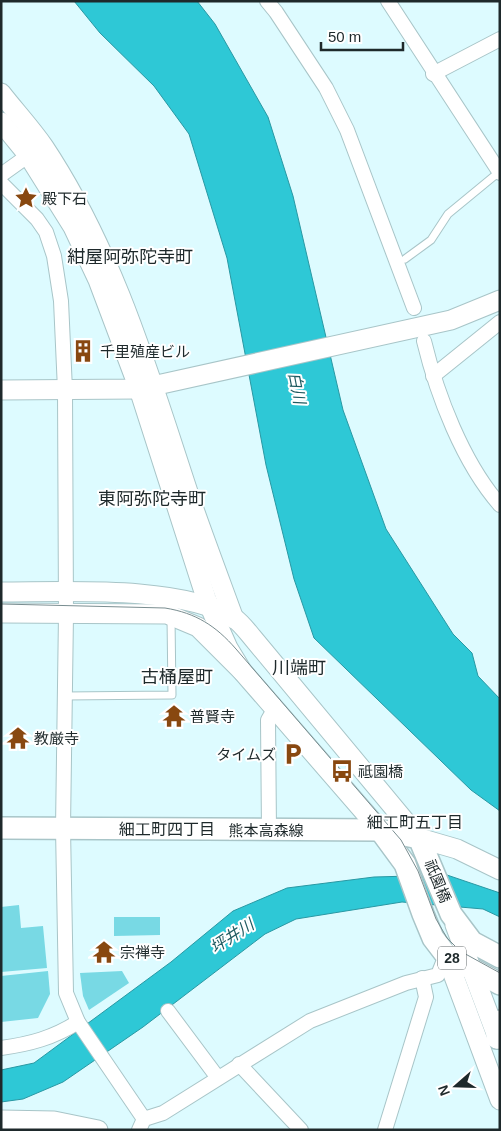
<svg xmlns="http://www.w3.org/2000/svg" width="501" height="1131" viewBox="0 0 501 1131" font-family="Helvetica,'Noto Sans JP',sans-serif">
<rect width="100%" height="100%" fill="#ddfbff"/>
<g fill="#78d9e4">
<path d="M19 905 21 928 43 926 47 968 1 972V907Z"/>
<path d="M114 917H160V935L114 936Z"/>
<path d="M48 971 50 994 38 1018 1 1022V976Z"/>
<path d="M122 971 129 983 89 1010 83 996 80 973Z"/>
</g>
<g fill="#2ec8d6" stroke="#2998a3">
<path d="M74 1H197L215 24 268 117 293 196 343 410 386 529 453 634 472 653 478 676 500 699V811L471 790 314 638 294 579 266 465 227 258 189 134 154 86 100 33Z"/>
<path d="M447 875 500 893V917L483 909 402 902 296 919 265 934 143 1027 63 1082 23 1099 1 1102V1070L34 1063 171 962 233 911 287 888 374 877Z"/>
</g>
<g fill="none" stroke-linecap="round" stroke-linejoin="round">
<defs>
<g id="lane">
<path d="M405 259 431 240 448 214 499 172"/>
<path d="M65 696 172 695 171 618"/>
</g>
<g id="street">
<path d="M267 1 276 12 326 88 347 130 414 308"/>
<path d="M388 1 500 173"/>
<path d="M433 74 500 39"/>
<path d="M1 175 36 150"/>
<path d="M1 183 37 219 46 232 54 256 61 301 65 390 66 614 63 828 66 993 78 1022 144 1119"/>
<path d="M424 341C437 395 463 463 500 505"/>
<path d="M433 376 500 322"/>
<path d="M269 830 268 720 275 708"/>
<path d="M168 1011 218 1078"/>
<path d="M1 1048C30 1044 53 1038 78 1022"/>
<path d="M239 1064 301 1130"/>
<path d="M139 1130 144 1119 163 1113 310 1021 406 983 438 975 446 955"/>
<path d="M385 1130 426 997 422 978"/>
</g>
<g id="secondary">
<path d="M1 93C15 111 31 128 44 147 115 254 150 377 190 498 204 538 219 578 234 619"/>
<path d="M1 122 28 155 73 227 98 280 139 389 206 598 228 648 242 671"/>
<path d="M1 390 139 389 451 320 500 300"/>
<path d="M1 592C65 592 180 585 234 618 241 623 247 631 252 637L419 838 457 849 500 870"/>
<path d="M1 613 167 614 198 627 242 671 380 830"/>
<path d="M455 925 498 1039"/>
<path d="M446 955 500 1100"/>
<path d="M1 1120 54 1121 98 1130"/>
</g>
<g id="primary">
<path d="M1 828 380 830 419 838 451 914 472 942 500 957"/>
<path d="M380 830 405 864 423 914 433 938 446 955 500 984"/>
<path d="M497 1038V1024L500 1021"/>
</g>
</defs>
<use href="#lane" stroke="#a8c5c8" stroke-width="9"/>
<use href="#street" stroke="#a8c5c8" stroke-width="16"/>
<use href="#secondary" stroke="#a8c5c8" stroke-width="21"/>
<use href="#primary" stroke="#a8c5c8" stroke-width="24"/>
<use href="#lane" stroke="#fff" stroke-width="7"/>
<use href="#street" stroke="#fff" stroke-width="14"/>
<use href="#secondary" stroke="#fff" stroke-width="19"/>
<use href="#primary" stroke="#fff" stroke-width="21"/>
<path stroke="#798d90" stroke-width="1" d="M1 604 165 608C196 613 216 626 236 649L401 840 418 871 436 919 447 938 460 951 500 973"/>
</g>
<defs>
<symbol id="sight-bare" viewBox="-9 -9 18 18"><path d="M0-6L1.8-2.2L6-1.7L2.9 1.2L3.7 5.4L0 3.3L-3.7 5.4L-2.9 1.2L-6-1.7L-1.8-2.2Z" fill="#884810" stroke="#fff" stroke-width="2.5" paint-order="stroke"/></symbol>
<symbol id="building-bare" viewBox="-9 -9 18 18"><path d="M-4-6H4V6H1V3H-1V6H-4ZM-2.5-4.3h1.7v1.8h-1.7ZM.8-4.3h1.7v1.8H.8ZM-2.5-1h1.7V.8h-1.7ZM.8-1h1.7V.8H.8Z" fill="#884810" stroke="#fff" stroke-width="2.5" paint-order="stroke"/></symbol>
<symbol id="temple-bare" viewBox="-9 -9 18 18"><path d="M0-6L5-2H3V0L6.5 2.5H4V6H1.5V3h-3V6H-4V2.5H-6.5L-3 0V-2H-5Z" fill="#884810" stroke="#fff" stroke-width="2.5" paint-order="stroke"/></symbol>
<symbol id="parking-bare" viewBox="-9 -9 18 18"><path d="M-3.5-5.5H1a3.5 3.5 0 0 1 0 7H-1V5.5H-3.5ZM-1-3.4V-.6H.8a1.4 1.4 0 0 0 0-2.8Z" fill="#884810" stroke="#fff" stroke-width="2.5" paint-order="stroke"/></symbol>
<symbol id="bus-bare" viewBox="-9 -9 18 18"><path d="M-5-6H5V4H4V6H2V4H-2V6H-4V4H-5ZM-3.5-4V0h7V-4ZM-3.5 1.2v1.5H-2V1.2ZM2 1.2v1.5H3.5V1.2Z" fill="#884810" stroke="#fff" stroke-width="2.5" paint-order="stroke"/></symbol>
</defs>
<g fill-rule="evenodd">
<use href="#sight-bare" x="10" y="182" width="32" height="32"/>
<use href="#building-bare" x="67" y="335" width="32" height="32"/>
<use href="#temple-bare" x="158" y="700" width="32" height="32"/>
<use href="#temple-bare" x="2" y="722" width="32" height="32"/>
<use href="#parking-bare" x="277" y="738" width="32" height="32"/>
<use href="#bus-bare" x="326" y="755" width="32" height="32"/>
<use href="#temple-bare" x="88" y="936" width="32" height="32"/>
</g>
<g text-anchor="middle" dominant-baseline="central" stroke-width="4" stroke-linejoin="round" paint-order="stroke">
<rect fill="#fff" stroke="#62696b" stroke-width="1" x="438" y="946.5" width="28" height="23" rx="4"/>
<g font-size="14" font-weight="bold" fill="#1e292b">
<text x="452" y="958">28</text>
</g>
<g font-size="15" fill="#1e292b" stroke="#fff" text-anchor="start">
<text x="42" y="198">殿下石</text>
<text x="100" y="351">千里殖産ビル</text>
<text x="190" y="716">普賢寺</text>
<text x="34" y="738">教厳寺</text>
<text x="276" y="754" text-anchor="end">タイムズ</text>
<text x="358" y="771">祗園橋</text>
<text x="120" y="952">宗禅寺</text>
</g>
<g font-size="15" fill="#1e292b" stroke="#fff">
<text x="266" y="830">熊本高森線</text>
<text transform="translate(438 881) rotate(68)">祇園橋</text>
</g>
<g font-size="16" font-style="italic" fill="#1f5b61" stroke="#fff">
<text transform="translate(297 388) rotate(79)">白川</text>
<text transform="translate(232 936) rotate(-33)">坪井川</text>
</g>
<g font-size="16" fill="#1e292b" stroke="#fff">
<text x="415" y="822">細工町五丁目</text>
<text x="167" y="829">細工町四丁目</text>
</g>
<g font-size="18" fill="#1e292b" stroke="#fff">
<text x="130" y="257">紺屋阿弥陀寺町</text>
<text x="152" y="499">東阿弥陀寺町</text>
<text x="299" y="668">川端町</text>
<text x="177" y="677">古桶屋町</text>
</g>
</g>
<rect width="501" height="1131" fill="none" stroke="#1e292b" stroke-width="5"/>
<g transform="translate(456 1086) rotate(250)" stroke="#ffffff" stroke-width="4" paint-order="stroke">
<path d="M0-4L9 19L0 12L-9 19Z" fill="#1e292b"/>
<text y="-8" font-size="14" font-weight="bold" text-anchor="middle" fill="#1e292b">N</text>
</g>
<path d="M321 42v8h82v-8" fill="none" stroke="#1e292b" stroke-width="2.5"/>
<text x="328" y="42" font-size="15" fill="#1e292b" stroke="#ffffff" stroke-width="4" paint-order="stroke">50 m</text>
</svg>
